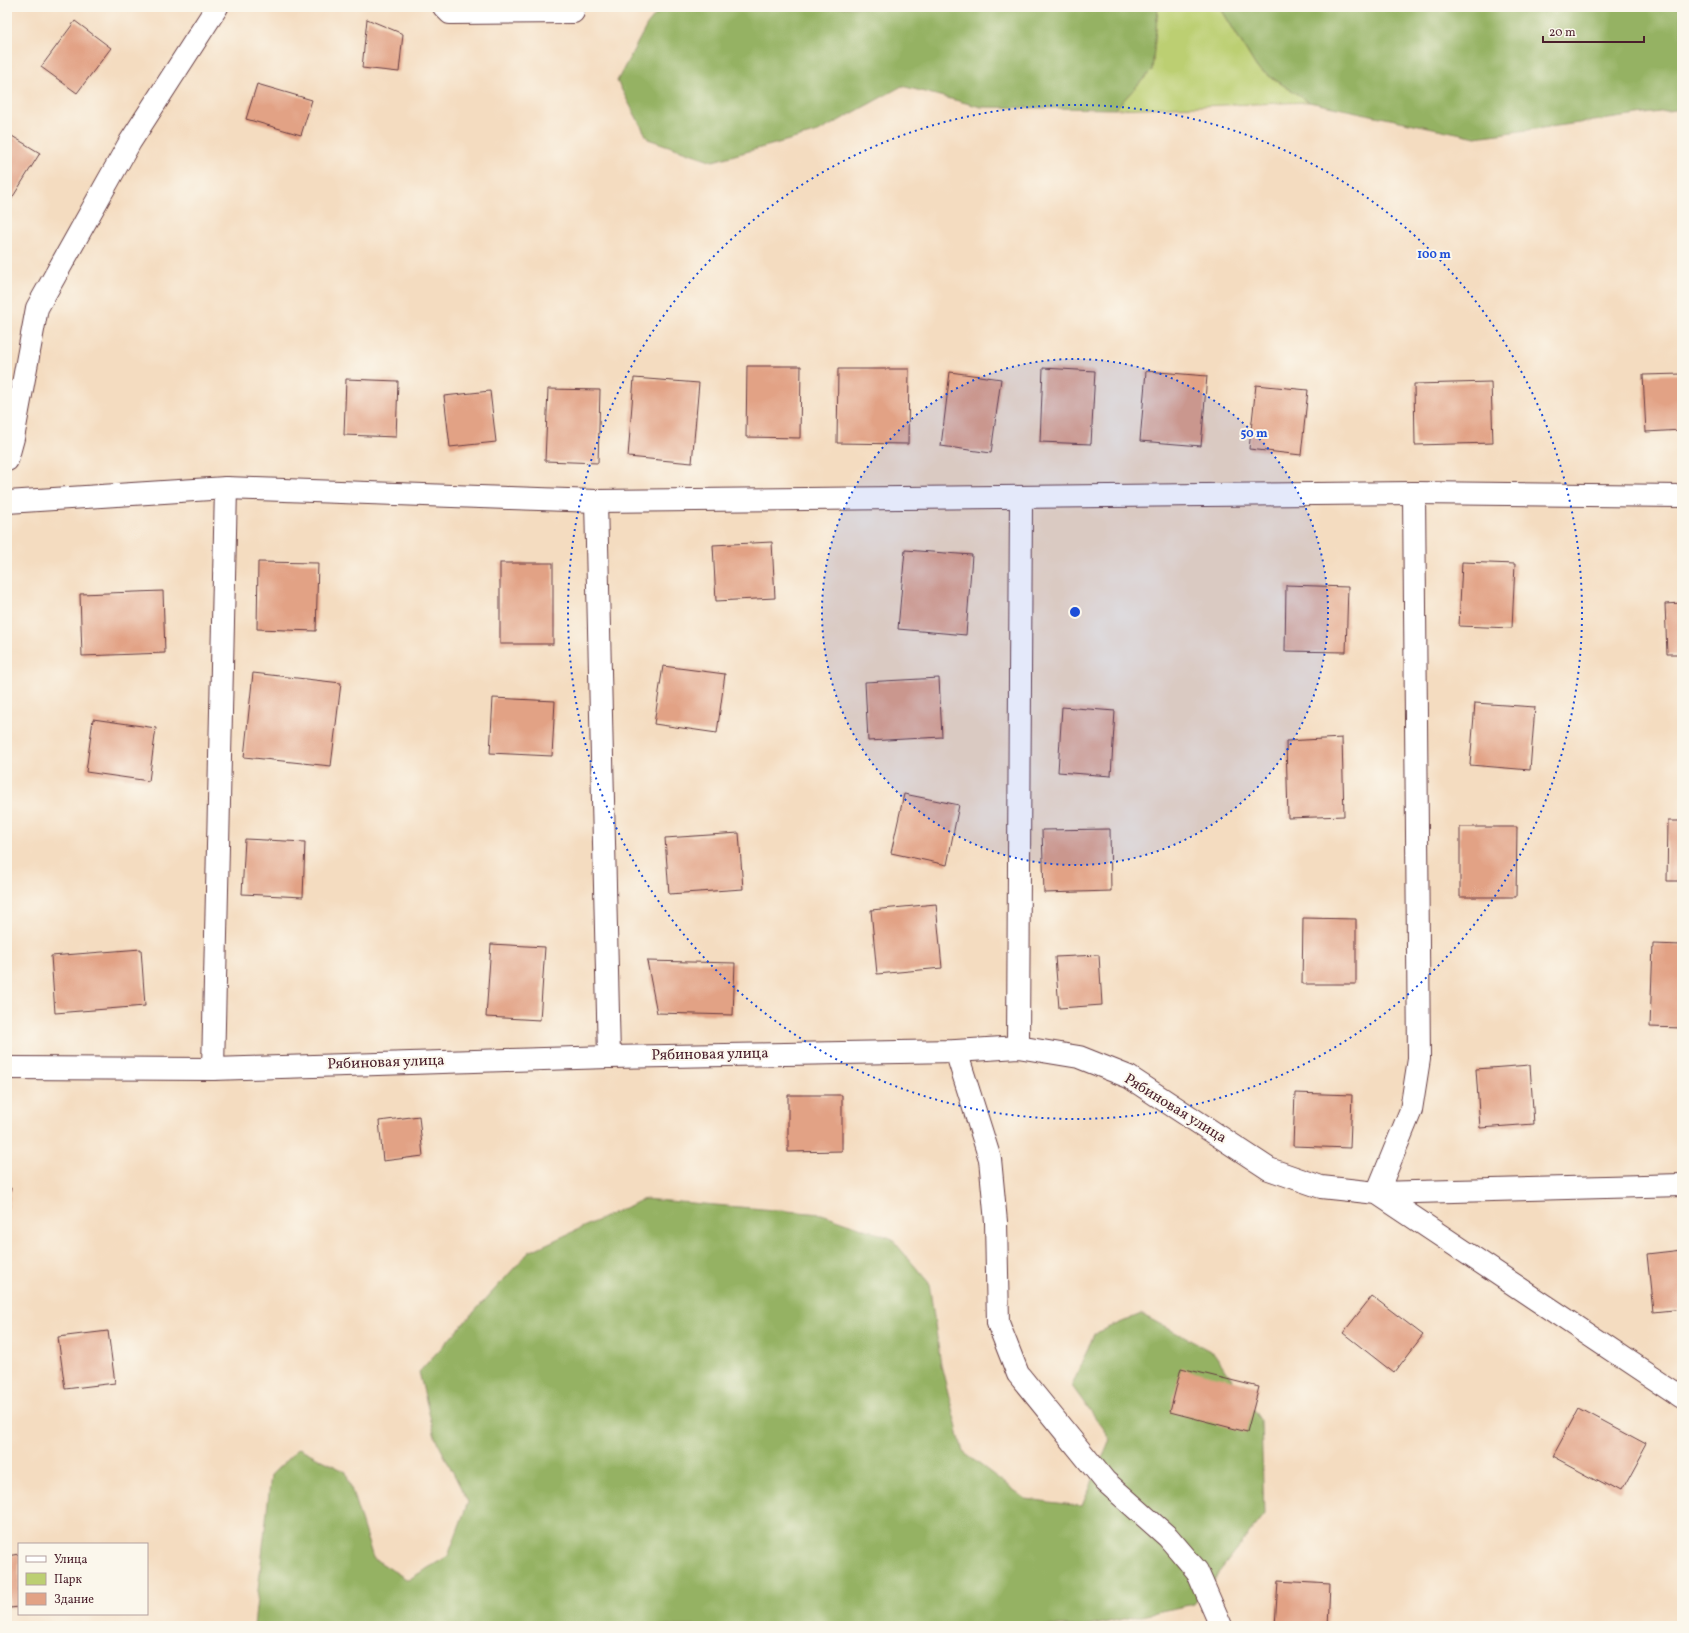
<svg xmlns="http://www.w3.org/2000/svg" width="1689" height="1633" viewBox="0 0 1689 1633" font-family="Vollkorn,serif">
<rect width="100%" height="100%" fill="#fbf7ec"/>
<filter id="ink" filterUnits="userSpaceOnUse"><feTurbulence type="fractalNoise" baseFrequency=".025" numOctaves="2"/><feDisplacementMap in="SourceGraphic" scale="8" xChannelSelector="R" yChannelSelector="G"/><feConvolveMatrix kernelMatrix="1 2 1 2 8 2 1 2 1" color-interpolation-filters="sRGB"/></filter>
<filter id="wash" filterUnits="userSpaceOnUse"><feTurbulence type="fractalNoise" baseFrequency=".012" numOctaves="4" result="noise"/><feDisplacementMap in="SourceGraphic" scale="16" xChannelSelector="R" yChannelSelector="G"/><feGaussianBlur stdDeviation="0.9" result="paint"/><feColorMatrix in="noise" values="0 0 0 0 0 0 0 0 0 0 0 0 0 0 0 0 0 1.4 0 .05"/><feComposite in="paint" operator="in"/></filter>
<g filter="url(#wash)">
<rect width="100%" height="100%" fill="#f4dcc0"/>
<path fill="#bccf72" stroke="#83774e" d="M1158 7H1220L1257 68 1309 102 1115 109 1152 70Z"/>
<g fill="#95b264" stroke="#706848">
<path d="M662 7H1158L1152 70 1115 109 981 107 902 86 818 132 713 161 648 139 617 81 647 25Z"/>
<path d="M1220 7H1682V109L1476 137 1309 102 1257 68Z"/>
<path d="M644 1199 822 1214 891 1238 929 1283 941 1365 963 1452 1026 1499 1082 1506 1110 1439 1072 1386 1094 1334 1141 1314 1214 1353 1261 1421 1264 1515 1194 1604 1090 1626H254L271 1475 299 1448 346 1472 373 1558 408 1580 448 1556 468 1502 435 1437 419 1372 529 1252Z"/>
</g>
<g id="blocks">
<g fill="#e2a285">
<path d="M367 19 403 34 399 72 362 68Z"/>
<path d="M75 21 111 48 77 93 41 67Z"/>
<path d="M257 84 312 100 301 135 246 119Z"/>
<path d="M7 133 40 153 9 203 7 202Z"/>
<path d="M747 366H801L800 438 746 437Z"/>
<path d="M1043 368 1095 371 1091 444 1040 442Z"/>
<path d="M838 369H909L908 444 837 443Z"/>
<path d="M1146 371 1207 376 1201 446 1140 441Z"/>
<path d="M950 372 1001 379 991 453 941 446Z"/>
<path d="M1682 374V430L1646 432 1643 375Z"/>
<path d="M634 378 699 383 692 463 628 457Z"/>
<path d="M346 379 398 381 396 437 344 435Z"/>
<path d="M1491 382 1493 443 1415 445 1414 384Z"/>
<path d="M1256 385 1308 390 1301 455 1249 449Z"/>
<path d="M548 389 600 390 598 463 545 461Z"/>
<path d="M490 391 496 442 450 447 444 396Z"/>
<path d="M772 542 775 598 716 601 713 545Z"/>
<path d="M905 550 972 555 966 635 898 629Z"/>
<path d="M258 562 318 563 316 631 257 629Z"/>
<path d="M1462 562 1515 564 1512 628 1459 626Z"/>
<rect x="500" y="563" width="53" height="81"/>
<path d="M1286 585 1348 587 1346 652 1285 651Z"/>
<path d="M163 591 165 653 82 656 80 594Z"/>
<path d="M1682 603V654H1667L1665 604Z"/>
<path d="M663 666 725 674 717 733 654 724Z"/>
<path d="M253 673 341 683 331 766 244 757Z"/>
<path d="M939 678 942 737 868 741 865 682Z"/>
<path d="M493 698 555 701 552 756 490 753Z"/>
<path d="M1475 703 1535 707 1530 770 1470 765Z"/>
<path d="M1062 707 1115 711 1111 776 1058 772Z"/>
<path d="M93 719 156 728 149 781 86 772Z"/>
<path d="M1342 738 1344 816 1288 818 1286 741Z"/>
<path d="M904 794 959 805 947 865 891 853Z"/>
<path d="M1668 821H1682V881H1667Z"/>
<path d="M1460 827H1517L1516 897H1460Z"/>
<path d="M1110 829 1111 891 1044 893 1042 830Z"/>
<path d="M739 833 743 889 669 894 665 838Z"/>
<path d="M245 839 305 842 303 897 242 894Z"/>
<path d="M936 904 942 968 877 974 871 910Z"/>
<path d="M1303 918 1356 919V984H1302Z"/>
<path d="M491 944 545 947 540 1020 486 1017Z"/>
<path d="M1653 944 1682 945V1028L1650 1027Z"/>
<path d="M141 949 145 1006 55 1013 51 956Z"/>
<path d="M1099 955 1102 1005 1059 1008 1055 957Z"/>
<path d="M647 961 735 963 733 1015 657 1013Z"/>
<path d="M1530 1065 1534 1124 1480 1128 1476 1069Z"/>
<path d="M1295 1093 1352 1095 1350 1148 1293 1146Z"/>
<path d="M788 1095H842V1151L788 1152Z"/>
<path d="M419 1116 423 1156 383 1161 379 1121Z"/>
<path d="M7 1187 11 1188 8 1209H7Z"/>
<path d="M1682 1250V1309L1653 1312 1647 1254Z"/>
<path d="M1372 1296 1423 1335 1394 1373 1343 1333Z"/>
<path d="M108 1331 115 1383 65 1389 58 1337Z"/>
<path d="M1181 1368 1259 1387 1247 1432 1170 1412Z"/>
<path d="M1579 1408 1646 1444 1620 1492 1553 1456Z"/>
<path d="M19 1554V1607L10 1608 7 1587V1556Z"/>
<path d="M1278 1581 1330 1584 1328 1626H1275Z"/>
</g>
</g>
</g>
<g filter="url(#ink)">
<use href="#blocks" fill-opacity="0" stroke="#643b41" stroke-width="1"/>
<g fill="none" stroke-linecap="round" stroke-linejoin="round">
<defs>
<g id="minor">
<path d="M444 7 450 13 573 12"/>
<path d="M7 460 13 438 37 308 130 142 217 7"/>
<path d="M1414 493 1419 1059 1411 1110 1377 1193 1682 1185"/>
<path d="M596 501 609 1057"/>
<path d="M7 502 226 488 596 501 1414 493 1682 496"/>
<path d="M1018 1047 1021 497"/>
<path d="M956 1051 990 1159 996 1222 998 1323 1018 1374 1105 1481 1168 1537 1197 1571 1221 1626"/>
<path d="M7 1068 213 1069 609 1057 956 1051 1018 1047 1079 1057 1129 1077 1269 1169 1321 1187 1377 1193 1682 1397"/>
<path d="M213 1069 226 488"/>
</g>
</defs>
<use href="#minor" stroke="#643b41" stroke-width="24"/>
<use href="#minor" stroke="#fff" stroke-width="22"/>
</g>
</g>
<circle cx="1075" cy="612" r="253" fill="#1d4ed8" fill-opacity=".12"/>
<g fill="none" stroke="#1d4ed8" stroke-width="2" stroke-dasharray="2 4">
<circle cx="1075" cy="612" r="253"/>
<circle cx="1075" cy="612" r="507"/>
</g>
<g text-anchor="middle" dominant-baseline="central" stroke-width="4" stroke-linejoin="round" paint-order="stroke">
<g font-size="15" fill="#4a1f2b" stroke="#fbf7ec">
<text transform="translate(710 1055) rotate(-1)">Рябиновая улица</text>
<text transform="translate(386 1063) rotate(-2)">Рябиновая улица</text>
<text transform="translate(1175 1109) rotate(32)">Рябиновая улица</text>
</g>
</g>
<circle cx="1075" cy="612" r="6" fill="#1d4ed8" stroke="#fbf7ec" stroke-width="2"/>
<g font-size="12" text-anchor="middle" font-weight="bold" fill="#1d4ed8" stroke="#fbf7ec" stroke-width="4" stroke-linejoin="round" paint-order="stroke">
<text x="1434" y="258">100 m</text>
<text x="1254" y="437">50 m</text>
</g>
<rect width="1689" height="1633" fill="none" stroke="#fbf7ec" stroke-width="24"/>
<rect x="18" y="1543" width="130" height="72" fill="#fbf7ec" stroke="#b4a19f"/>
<rect x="26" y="1556" width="20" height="6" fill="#ffffff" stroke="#b4a19f"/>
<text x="54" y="1563" font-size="12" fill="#4a1f2b">Улица</text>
<rect x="26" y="1573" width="20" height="12" fill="#bccf72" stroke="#b4a19f"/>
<text x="54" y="1583" font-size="12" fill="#4a1f2b">Парк</text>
<rect x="26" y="1593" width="20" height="12" fill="#e2a285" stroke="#b4a19f"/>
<text x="54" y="1603" font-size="12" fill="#4a1f2b">Здание</text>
<path d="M1543 36v6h101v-6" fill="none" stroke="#4a1f2b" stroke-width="2"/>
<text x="1549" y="36" font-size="12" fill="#4a1f2b" stroke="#fbf7ec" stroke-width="3" paint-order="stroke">20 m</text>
</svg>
